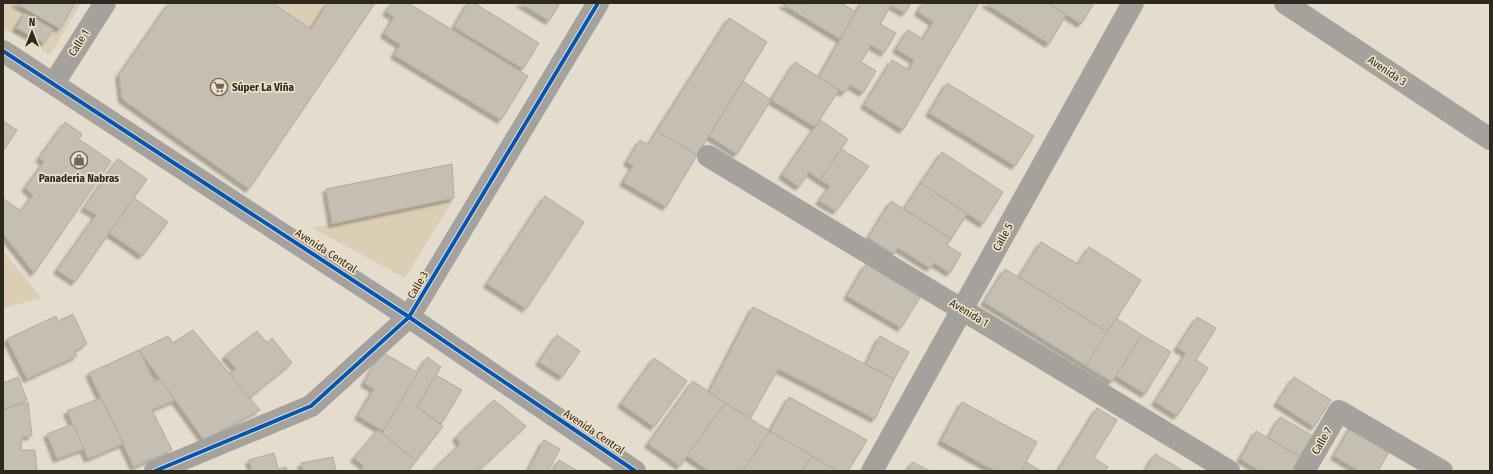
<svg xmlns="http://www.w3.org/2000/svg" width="1493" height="474" viewBox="0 0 1493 474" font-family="'Fira Sans Condensed',sans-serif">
<defs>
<filter id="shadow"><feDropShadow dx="-3.5" dy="3.5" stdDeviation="1" flood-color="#0004"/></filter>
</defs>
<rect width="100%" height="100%" fill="#e4dccd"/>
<g fill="#dcceb4">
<path d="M3 3H81L50 55 3 28Z"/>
<path d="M272 3H328L311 29Z"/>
<path d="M454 198 405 278 312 228 332 224Z"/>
<path d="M3 251 42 298 3 308Z"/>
</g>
<g fill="#c4beb3" stroke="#b1aa9f" filter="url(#shadow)">
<path d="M15 3H75L60 29Z"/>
<path d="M169 3H272L311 29 328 3H375L249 189 122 99 119 75Z"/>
<path d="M392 3H408L528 76 501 120 394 55 400 45 384 34 394 17 386 12Z"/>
<path d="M468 3H474L539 43 523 69 454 27Z"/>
<path d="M520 3H560L549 21Z"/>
<path d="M841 3 856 12 840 39 782 4Z"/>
<path d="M861 3H911L905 13 891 5 880 24 896 33 884 53 871 45 861 62 876 71 863 93 850 85 844 93 819 77Z"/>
<path d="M923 3H979L903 130 864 105 892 60 909 70 914 60 896 49 908 30 923 39 933 22 918 12Z"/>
<path d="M985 3H1047L1066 15 1049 44Z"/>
<path d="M1052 3H1094L1081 24 1051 5Z"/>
<path d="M25 13 53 29 44 43 16 28Z"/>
<path d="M729 18 767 42 697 155 657 131Z"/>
<path d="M795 62 839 90 815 127 771 100Z"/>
<path d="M743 81 771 100 737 154 709 136Z"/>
<path d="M947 83 1034 136 1015 166 929 113Z"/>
<path d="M820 120 848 139 820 180 809 172 799 187 782 175Z"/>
<path d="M3 121 17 130 3 151Z"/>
<path d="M65 122 82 134 79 139 111 161 34 273 3 234V200L4 199 21 211 33 195 25 188 44 162 39 158Z"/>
<path d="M657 131 697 155 666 207 623 182 633 166 627 162 640 140 648 145Z"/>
<path d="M841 149 869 166 836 211 819 201 830 186 820 180Z"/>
<path d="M942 152 1003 192 983 224 921 183Z"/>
<path d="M118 159 147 179 75 282 57 270 96 215 84 208Z"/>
<path d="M452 164 454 198 332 224 326 189Z"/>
<path d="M921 183 967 214 951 239 904 209Z"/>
<path d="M545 196 584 222 526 309 487 284Z"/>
<path d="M134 198 168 222 142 256 109 233Z"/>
<path d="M891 201 951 239 947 245 961 254 950 273 934 263 930 268 898 248 894 254 868 238Z"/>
<path d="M1041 242 1078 264 1089 247 1141 280 1108 332 1019 277Z"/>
<path d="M866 264 921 296 901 328 847 296Z"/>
<path d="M1005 269 1108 332 1086 366 984 302Z"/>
<path d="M753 307 894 379 875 419 778 369 750 419 709 392Z"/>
<path d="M73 314 87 344 74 351 77 356 27 379 7 339 56 316 58 321Z"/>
<path d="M1197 317 1216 328 1196 360 1208 368 1177 416 1155 402 1186 353 1177 348Z"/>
<path d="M1116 318 1142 335 1112 382 1086 366Z"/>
<path d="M193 330 260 410 204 440 139 350 168 336 173 343Z"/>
<path d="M257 331 267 343 272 338 292 363 249 398 230 374 236 369 225 356Z"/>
<path d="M557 335 580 351 562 377 539 362Z"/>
<path d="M1142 335 1171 352 1145 394 1116 376Z"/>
<path d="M880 336 909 352 894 379 866 364Z"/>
<path d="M139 350 154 382 160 379 175 400 152 410 172 450 134 467 89 373Z"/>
<path d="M382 352 418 373 383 431 358 416 374 389 364 383Z"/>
<path d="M427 357 441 367 417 407 443 426 416 461 382 433Z"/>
<path d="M654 358 687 381 654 427 621 404Z"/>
<path d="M436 375 462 390 441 424 417 407Z"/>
<path d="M18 377 27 400 4 409 3 383Z"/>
<path d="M1294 377 1331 400 1314 427 1277 403Z"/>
<path d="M693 381 725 403 680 466 648 444Z"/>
<path d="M789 397 867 440 848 471H837L770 431Z"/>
<path d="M101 398 123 444 88 459 67 411Z"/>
<path d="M494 400 526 426 478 471H432L460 444 456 437Z"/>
<path d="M28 402 32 436 22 437 21 450H35L37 471H3V410Z"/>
<path d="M962 402 1037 442 1021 471H995L941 441Z"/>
<path d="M725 403 770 431 743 471H709L687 456Z"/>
<path d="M1097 408 1117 420 1094 458 1108 467 1105 471H1058Z"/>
<path d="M1280 417 1313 436 1301 457 1268 438Z"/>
<path d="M73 424 84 449 57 459 47 434Z"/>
<path d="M1352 425 1391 448 1378 471H1359L1334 456Z"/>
<path d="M378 430 416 461 408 471H359L364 466 354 458Z"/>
<path d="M770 431 812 456 802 471H743Z"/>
<path d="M1256 431 1301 457 1293 471H1260L1240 459Z"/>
<path d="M544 440 560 449 548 471H528Z"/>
<path d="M274 453 278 469 286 467 287 471H252L249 460Z"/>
<path d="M1155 454 1184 471H1145Z"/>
<path d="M812 456 837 471H802Z"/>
<path d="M333 457 336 471H303L301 463Z"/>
<path d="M559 460 576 470 575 471H553Z"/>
<path d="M912 462 930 471H908Z"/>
<path d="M1026 462 1041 471H1021Z"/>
</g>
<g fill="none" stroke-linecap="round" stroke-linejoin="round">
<g stroke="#a5a29d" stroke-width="22">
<path d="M1285 3 1490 139"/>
<path d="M3 51 409 317 635 471"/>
<path d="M54 83 105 3"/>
<path d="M708 156 1229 471"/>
<path d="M155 471 311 406 409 317 598 3"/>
<path d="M872 471 1133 3"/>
<path d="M1304 471 1339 411 1442 471"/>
</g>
<defs>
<g id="cycleway">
<path d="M3 51 409 317 635 471"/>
<path d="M155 471 311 406 409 317 598 3"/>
</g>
</defs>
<use href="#cycleway" stroke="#eddfc4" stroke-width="6"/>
<use href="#cycleway" stroke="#0057b8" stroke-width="4"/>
</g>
<defs>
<symbol id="supermarket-ring" viewBox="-11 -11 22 22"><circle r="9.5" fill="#eddfc4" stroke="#6e685c" stroke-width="1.5"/><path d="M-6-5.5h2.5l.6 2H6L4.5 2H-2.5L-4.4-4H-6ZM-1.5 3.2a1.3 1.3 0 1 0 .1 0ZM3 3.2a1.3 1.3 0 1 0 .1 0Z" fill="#6e685c"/></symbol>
<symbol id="shop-ring" viewBox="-11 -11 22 22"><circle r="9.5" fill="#eddfc4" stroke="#6e685c" stroke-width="1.5"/><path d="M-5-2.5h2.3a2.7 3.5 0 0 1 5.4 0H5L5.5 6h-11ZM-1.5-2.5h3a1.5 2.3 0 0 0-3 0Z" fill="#6e685c"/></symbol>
</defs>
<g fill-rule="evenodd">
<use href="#supermarket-ring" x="209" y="77" width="20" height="20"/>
<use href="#shop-ring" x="69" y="150" width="20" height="20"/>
</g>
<g text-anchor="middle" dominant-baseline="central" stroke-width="3.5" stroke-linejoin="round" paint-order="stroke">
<g font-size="11" fill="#2e291f" stroke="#eddfc4">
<text transform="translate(79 43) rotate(-58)">Calle 1</text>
<text transform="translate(1387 71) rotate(34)">Avenida 3</text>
<text transform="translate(1003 237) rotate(-61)">Calle 5</text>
<text transform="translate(326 251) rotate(33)">Avenida Central</text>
<text transform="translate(418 285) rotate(-59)">Calle 3</text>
<text transform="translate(969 313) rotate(31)">Avenida 1</text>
<text transform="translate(594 432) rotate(34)">Avenida Central</text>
<text transform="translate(1322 441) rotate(-60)">Calle 7</text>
</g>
<g font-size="11" font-weight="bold" fill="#2e291f" stroke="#eddfc4" text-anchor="start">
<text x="232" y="87">Súper La Viña</text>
<text x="79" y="178" text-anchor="middle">Panadería Nabras</text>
</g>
</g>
<rect width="1493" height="474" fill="none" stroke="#2e291f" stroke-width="8"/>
<g transform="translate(32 32)" stroke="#eddfc4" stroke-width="3" paint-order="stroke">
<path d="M0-3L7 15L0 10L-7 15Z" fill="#2e291f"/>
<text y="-6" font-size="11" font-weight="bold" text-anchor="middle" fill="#2e291f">N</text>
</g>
</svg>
